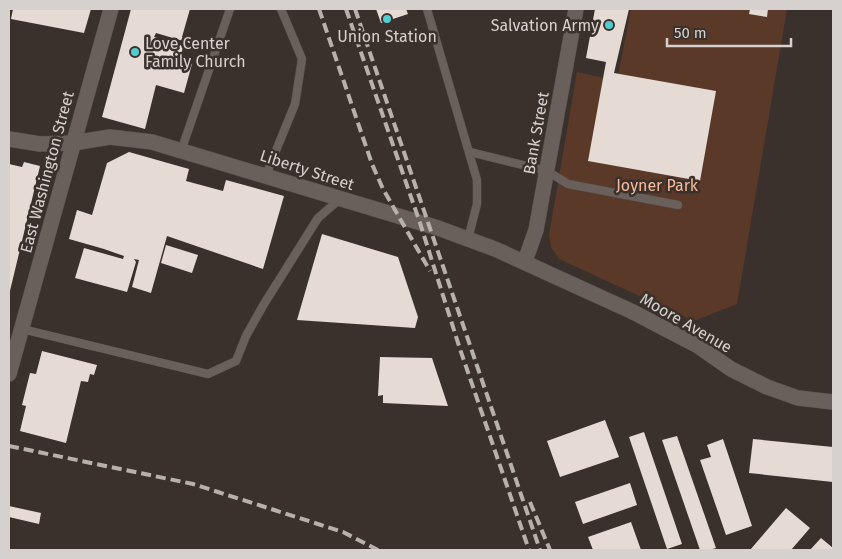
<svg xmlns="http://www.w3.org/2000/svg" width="842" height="559" viewBox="0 0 842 559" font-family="'Fira Sans',sans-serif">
<rect width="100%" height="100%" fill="#3a312d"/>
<path fill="#5a3929" d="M631 9H787L737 304 694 321 559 259 551 247 549 235 577 72 617 81Z"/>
<g fill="#e6dad5">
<path d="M13 9H91L84 33 11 19Z"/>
<path d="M131 9H190L182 37 190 40V43L156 33 154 37 183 46 180 61 192 64 184 93 156 85 145 129 102 117Z"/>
<path d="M376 9H406L408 14 381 23Z"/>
<path d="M595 9H629L614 73 716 91 700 181 588 161 606 62 586 58Z"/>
<path d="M750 9H768L767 17 749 14Z"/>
<path d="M129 152 189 169 186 181 223 191 226 180 284 196 263 269 167 236 151 293 132 287 139 260 134 259 136 262 127 292 75 278 84 248 123 259 124 256 104 249 69 239 77 210 92 215 107 163Z"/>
<path d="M24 162 40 166 9 295V164L22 167Z"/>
<path d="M322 234 398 257 418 317 415 328 297 320Z"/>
<path d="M166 245 198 255 192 273 161 263Z"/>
<path d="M42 351 97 365 94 375 90 374 88 382 81 381 66 443 20 431 26 406 22 405 30 373 36 374Z"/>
<path d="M380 357 432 358 448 406 383 403V395L378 396Z"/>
<path d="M605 420 619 457 560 477 547 441Z"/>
<path d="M644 432 682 544 667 549 629 437Z"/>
<path d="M677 436 716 548 709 550H700L662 440Z"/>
<path d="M723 439 752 526 726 535 700 460 711 457 707 445Z"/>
<path d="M753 439 833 447V482L749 473Z"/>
<path d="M630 483 637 505 583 524 575 502Z"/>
<path d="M9 506 41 513 39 524 9 517Z"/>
<path d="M786 508 810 528 791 550H750Z"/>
<path d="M631 522 641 550H593L588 537Z"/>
<path d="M821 538 833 548V550H810Z"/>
</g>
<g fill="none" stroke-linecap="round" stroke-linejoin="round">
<defs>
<g id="lane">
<path d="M427 9 477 180V204L468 239"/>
<path d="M181 151 230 9"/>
<path d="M470 152 547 171 568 184 678 205"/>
<path d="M266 175 295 104 302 59 281 9"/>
<path d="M22 329 208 374 236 361 246 336 264 304 318 218 340 199"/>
</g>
<path id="street" d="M525 261 536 230 576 9"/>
<g id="secondary">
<path d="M9 139 40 144 73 143 110 137 152 142 438 228 495 249 633 312 698 346 731 369 767 387 798 398 833 402"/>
<path d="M9 374 111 9"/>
</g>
</defs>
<use href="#lane" stroke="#544d49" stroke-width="9"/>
<use href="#street" stroke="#544d49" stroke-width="16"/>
<use href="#secondary" stroke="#544d49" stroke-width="16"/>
<use href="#lane" stroke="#695f5b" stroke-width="8"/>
<use href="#street" stroke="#695f5b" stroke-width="15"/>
<use href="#secondary" stroke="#695f5b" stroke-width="15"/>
<g stroke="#b7b1ae" stroke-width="4" stroke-dasharray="10 5" stroke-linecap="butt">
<path d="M319 9 372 164 383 189 430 271"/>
<path d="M346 9 420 223 460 349 529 550"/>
<path d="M355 9 540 550"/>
<path d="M9 446 193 484 343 532 378 550"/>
<path d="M530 502 550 550"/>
</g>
</g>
<g fill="#52cdcf" stroke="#3a312d" stroke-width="2">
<circle cx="387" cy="19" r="5"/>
<circle cx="609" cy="25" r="5"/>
<circle cx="135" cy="52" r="5"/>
</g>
<g text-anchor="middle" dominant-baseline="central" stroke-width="5" stroke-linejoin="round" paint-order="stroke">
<g font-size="16" fill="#d6d1ce" stroke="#3a312d" text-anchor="end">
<text x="599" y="25">Salvation Army</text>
<text x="387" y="36" text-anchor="middle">Union Station</text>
<text x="145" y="43" text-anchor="start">Love Center<tspan x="145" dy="18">Family Church</tspan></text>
</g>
<g font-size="16" fill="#d6d1ce" stroke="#3a312d">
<text transform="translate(536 133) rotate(-80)">Bank Street</text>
<text transform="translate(307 170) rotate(18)">Liberty Street</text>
<text transform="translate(47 172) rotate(-75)">East Washington Street</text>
<text transform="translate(686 323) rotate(30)">Moore Avenue</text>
</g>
<g font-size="16" fill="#fab99a" stroke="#3a312d">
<text x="657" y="185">Joyner Park</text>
</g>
</g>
<rect width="842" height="559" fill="none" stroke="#d6d1ce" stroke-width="20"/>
<path d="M667 38v8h124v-8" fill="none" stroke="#d6d1ce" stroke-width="2.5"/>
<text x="674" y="38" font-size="15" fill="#d6d1ce" stroke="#3a312d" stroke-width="4" paint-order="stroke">50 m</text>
</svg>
